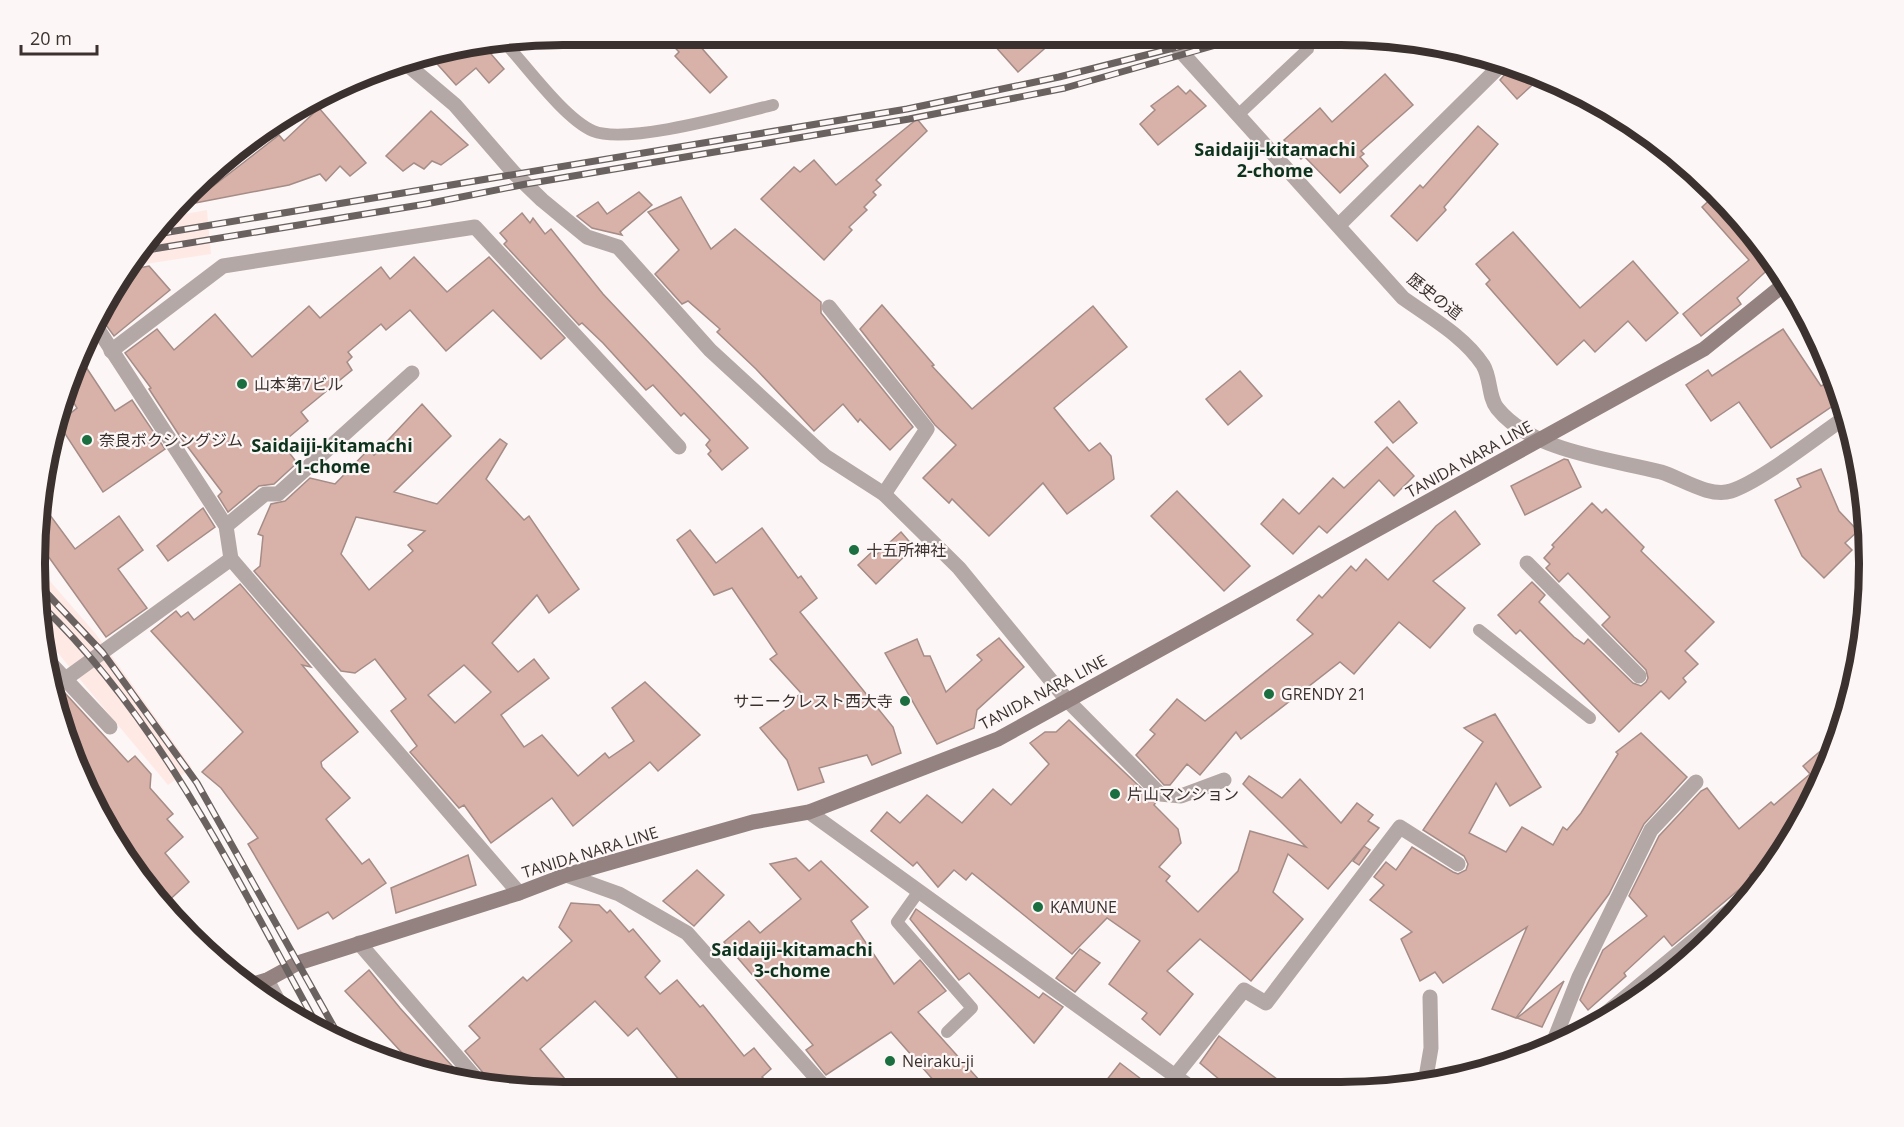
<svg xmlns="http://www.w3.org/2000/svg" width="1904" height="1127" viewBox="0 0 1904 1127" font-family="'Open Sans','Noto Sans JP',sans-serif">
<rect width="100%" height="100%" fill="#fcf7f6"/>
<g fill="#ffe9e5">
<path d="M207 210 211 254 126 267 174 216Z"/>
<path d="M35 564 96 634 192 768 168 785 47 640Z"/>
</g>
<g fill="#d8b1a9" stroke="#a58c87" stroke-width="1.5" fill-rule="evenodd">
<path d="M663 35H710L699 45 727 77 710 93 675 56 679 52Z"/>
<path d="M985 35H1060L1018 72Z"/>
<path d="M498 45 491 54 504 69 489 83 476 68 456 85 430 56Z"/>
<path d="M1514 64 1541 77 1517 99 1500 80Z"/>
<path d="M1385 74 1413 105 1361 151 1364 154 1360 157 1368 166 1340 193 1304 156 1301 159 1284 140 1320 108 1332 122Z"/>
<path d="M1178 86 1186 94 1190 90 1206 106 1158 145 1140 124 1155 110 1151 106Z"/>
<path d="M319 108 366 163 350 176 340 166 326 181 320 174 289 185 190 204 279 135 284 141Z"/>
<path d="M431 111 468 145 441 165 432 161 424 169 414 163 403 171 386 156Z"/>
<path d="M917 119 927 131 876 180 881 185 873 192 876 195 864 207 867 210 849 227 852 230 824 260 761 199 794 167 800 172 814 160 836 185Z"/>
<path d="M1478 126 1498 144 1444 207 1446 210 1417 241 1391 216 1420 185 1423 188Z"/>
<path d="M639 192 652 205 620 232 622 235 592 228 577 216 598 202 607 214Z"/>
<path d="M1717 193 1775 263 1737 298 1741 304 1701 336 1683 314 1749 260 1702 207Z"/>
<path d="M681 197 711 249 735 229 821 302V313L913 427 890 450 860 419 858 422 843 404 814 431 756 369 717 332 720 329 688 301 682 304 655 274 679 250 648 212Z"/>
<path d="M522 213 530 223 533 218 545 234 551 229 603 294 748 448 722 470 708 454 711 451 706 445 710 440 684 413 681 416 653 385 646 390 603 343 582 323 579 325 504 244 507 241 500 233Z"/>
<path d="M1513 232 1580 308 1633 261 1678 313 1646 341 1628 321 1595 352 1584 340 1557 365 1486 284 1490 280 1476 264Z"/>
<path d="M414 257 447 292 489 257 565 338 541 359 493 310 446 351 410 310 386 330 381 324 348 352 352 357 347 362 352 370 301 412 308 421 282 443 297 463 274 484 259 486 228 512 218 496 222 492 181 438 149 389 151 388 125 353 157 329 174 350 215 314 252 357 309 306 320 318 381 267 390 279Z"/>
<path d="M149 266 170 290 114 336 100 317 123 271Z"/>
<path d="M882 305 934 365 932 366 972 409 1093 306 1127 347 1054 408 1089 451 1100 443 1111 456 1114 479 1067 514 1043 483 989 536 952 499 949 503 923 478 956 445 935 425 860 329Z"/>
<path d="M1783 329 1821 386 1825 384 1837 403 1771 448 1739 402 1711 421 1686 385 1708 370 1712 376Z"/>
<path d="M80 358 115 411 132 400 165 449 103 492 58 423 77 408 65 389Z"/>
<path d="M1240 371 1262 396 1228 425 1206 399Z"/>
<path d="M1399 401 1417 423 1393 443 1375 422Z"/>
<path d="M422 404 451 436 394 492 437 504 500 439 507 444 486 479 524 520 529 516 579 589 549 613 537 595 492 643 518 672 534 659 549 678 501 715 524 747 542 735 578 776 605 753 609 758 634 741 612 708 645 682 700 735 658 771 650 762 573 826 552 798 491 843 464 805 459 808 410 752 417 746 391 711 406 699 375 659 355 673 341 671 254 571 260 566 263 536 258 534 271 504 285 501 310 478 335 484 369 449 374 455ZM356 517 425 531 408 545 413 551 369 590 341 554ZM464 665 491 692 455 723 428 695Z"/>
<path d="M1387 447 1414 476 1394 496 1379 480 1327 533 1319 526 1293 554 1261 524 1283 499 1299 514 1333 478 1344 488Z"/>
<path d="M1564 459 1568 460 1581 487 1525 515 1511 486Z"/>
<path d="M1821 469 1839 511 1858 531 1845 543 1852 550 1824 578 1802 556 1775 500 1801 487 1797 479Z"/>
<path d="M1177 491 1250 566 1224 591 1151 516Z"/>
<path d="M1592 503 1602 513 1606 509 1644 547 1641 551 1714 622 1685 651 1698 664 1683 678 1686 682 1669 699 1661 691 1619 732 1520 630 1516 634 1498 615 1532 582 1545 595 1539 602 1574 637 1584 644 1588 639 1633 683 1641 686 1646 682 1648 678 1646 670 1602 625 1610 617 1568 573 1559 582 1546 568 1550 564 1544 558 1554 547 1552 545Z"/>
<path d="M44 507 75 549 119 516 143 550 118 569 147 608 106 637 38 542Z"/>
<path d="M203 508 215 527 168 561 157 546Z"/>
<path d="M1455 511 1480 544 1433 581 1465 608 1430 648 1399 622 1354 674 1340 662 1241 739 1236 732 1200 775 1187 764 1170 785H1164L1136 755 1155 734 1150 730 1177 699 1205 721 1313 634 1297 620 1319 595 1322 598 1351 566 1356 571 1366 559 1388 580 1436 526Z"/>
<path d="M762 528 798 578 801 576 817 598 800 612 893 727 901 753 872 765 867 755 819 768 824 782 798 790 787 760 760 728 794 703 792 701 801 693 770 659 777 654 732 588 714 595 677 540 690 530 716 563Z"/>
<path d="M901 532 914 547 876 584 858 565 874 550 877 554Z"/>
<path d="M240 584 311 667 302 665 358 732 321 762 322 767 350 798 326 819 362 864 369 859 386 883 333 919 328 912 298 929 248 844 258 838 221 788 202 772 243 732 151 631 176 611 181 617 188 612 194 620Z"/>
<path d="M999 638 1024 667 977 710 974 728 937 744 885 653 917 639 924 656H930L946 692 982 660 977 655Z"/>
<path d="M54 681 128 762 135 756 151 774 150 788 173 814 167 819 183 837 165 853 189 882 164 905 144 885 62 733Z"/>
<path d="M1495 714 1541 787 1510 806 1496 783 1469 833 1506 852 1522 827 1553 845 1563 827 1567 830 1581 813 1618 754 1616 752 1641 733 1687 777 1644 824 1609 894 1516 1018 1492 1009 1527 927 1443 983 1435 972 1420 981 1401 939 1412 932 1370 900 1384 885 1374 877 1386 862 1396 870 1412 847 1453 872 1458 874 1466 870 1468 864 1464 856 1423 830 1483 742 1464 728Z"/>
<path d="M1069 720 1156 802 1154 805 1178 829 1181 843 1159 867 1170 876 1166 881 1198 912 1238 871 1250 831 1306 847 1243 784 1249 776 1282 798 1300 779 1341 823 1357 803 1373 815 1368 821 1379 828 1328 889 1288 854 1273 892 1303 919 1251 981 1200 939 1167 971 1193 994 1160 1035 1142 1019 1147 1013 1109 984 1140 941 1107 918 1072 954 972 873 966 880 954 870 938 887 917 862 913 866 871 831 887 812 900 823 927 795 962 823 993 789 1011 805 1049 764 1030 743 1045 732H1056Z"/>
<path d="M1838 736 1829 766 1789 842 1750 875 1758 883 1753 889 1746 886 1741 888 1672 946 1664 936 1624 973 1626 976 1588 1010 1580 1000 1603 950 1647 916 1629 896 1659 836 1701 791 1707 788 1739 829 1771 802 1774 805 1810 774 1803 766Z"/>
<path d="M1364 846 1370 850 1359 865 1353 861Z"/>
<path d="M468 855 476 885 396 913 391 888Z"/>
<path d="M796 858 809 871 821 861 868 907 851 921 894 984 920 960 946 991 918 1012 989 1091H943L891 1032 826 1075 821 1069 806 1050 813 1045 724 942 749 921 760 933 801 899 770 864Z"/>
<path d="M697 870 724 895 694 926 663 901Z"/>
<path d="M571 903 599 905 607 913 610 910 629 932 633 929 660 961 645 977 660 994 677 980 700 1007 703 1005 744 1056 754 1048 771 1069 762 1077 778 1091H688L637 1028 628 1036 595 1001 540 1049 575 1091H529L487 1083 485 1075 465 1051 480 1038 469 1026 523 977 527 981 572 941 559 927Z"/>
<path d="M916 909 1039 998 1043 993 1063 1007 1034 1043 969 973 959 980 910 919Z"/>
<path d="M1080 949 1100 963 1075 992 1056 978Z"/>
<path d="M369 970 400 1008 463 1078 417 1069 345 991Z"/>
<path d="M1564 981 1542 1027 1517 1018Z"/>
<path d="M1219 1036 1293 1091H1233L1200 1063Z"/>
<path d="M1120 1063 1141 1079 1131 1091H1098Z"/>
</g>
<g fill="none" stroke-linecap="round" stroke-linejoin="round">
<g stroke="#b4a8a6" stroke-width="12">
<path d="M506 44C528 68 565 119 593 131 627 145 736 114 773 105"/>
<path d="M1238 115 1308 49"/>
<path d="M1479 630 1590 718"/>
<path d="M919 891 897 922 972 1008 947 1032"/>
</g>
<g stroke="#b4a8a6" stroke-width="15">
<path d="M1166 35 1403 298C1431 318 1464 336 1483 365 1491 378 1488 396 1497 408 1532 452 1611 459 1661 472 1681 478 1709 498 1731 491 1762 481 1817 436 1846 417"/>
<path d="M403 61 455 105 514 173 542 200 587 237 618 247 710 350 825 456 884 494 959 568 1067 700 1160 794 1181 796 1224 780"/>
<path d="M240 145 244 143"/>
<path d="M1339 225 1505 61"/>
<path d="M829 307 927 429 884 494"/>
<path d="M111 351 223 266 475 227 679 447"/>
<path d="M226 526 265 494H278L412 373"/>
<path d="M231 559 519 893"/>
<path d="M1527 563 1639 676"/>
<path d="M51 664 110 727"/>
<path d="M64 680 231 559 226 526 96 326"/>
<path d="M809 812 1196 1091"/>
<path d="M566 875 619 894 687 933 828 1091"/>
<path d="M359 943 478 1081"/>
<path d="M267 980 283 1010"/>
<path d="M1587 1029 1747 896"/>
<path d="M1553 1043 1579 977 1651 830 1696 782"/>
<path d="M1175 1076 1244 990 1266 1003 1400 827 1458 864"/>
<path d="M1425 1083 1431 1048 1430 997"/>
</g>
<path stroke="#93827f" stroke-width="15" d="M250 985 267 980 298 963 519 893 566 875 753 822 809 812 998 739 1704 349 1787 282"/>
<defs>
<g id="rail">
<path d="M157 234 907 109 1059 77 1213 38"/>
<path d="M141 251 426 204 526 184 909 119 1065 88 1251 35"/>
<path d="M38 584 103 653 197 783 340 1038"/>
<path d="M42 606C162 721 238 882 318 1027"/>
</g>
</defs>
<use href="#rail" stroke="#6a6260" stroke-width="7"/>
<use href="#rail" stroke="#fcf7f6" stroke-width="4.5" stroke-dasharray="14" stroke-linecap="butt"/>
</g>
<g fill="#1a6e3f" stroke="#fcf7f6" stroke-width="2">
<circle cx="242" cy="384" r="6"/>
<circle cx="87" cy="440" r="6"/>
<circle cx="854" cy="550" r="6"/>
<circle cx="1269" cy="694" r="6"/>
<circle cx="905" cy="701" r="6"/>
<circle cx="1115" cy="794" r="6"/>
<circle cx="1038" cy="907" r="6"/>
<circle cx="890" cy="1061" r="6"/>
</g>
<g text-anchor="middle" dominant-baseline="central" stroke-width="4.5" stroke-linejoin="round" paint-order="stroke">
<g font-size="16" fill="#3b312f" stroke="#fcf7f6">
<text transform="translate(1435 296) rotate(38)">歴史の道</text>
<text transform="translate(1469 459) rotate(-29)">TANIDA NARA LINE</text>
<text transform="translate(1043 692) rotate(-28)">TANIDA NARA LINE</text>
<text transform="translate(590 852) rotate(-17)">TANIDA NARA LINE</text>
</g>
<g font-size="16" fill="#3b312f" stroke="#fcf7f6" text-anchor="start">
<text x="254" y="384">山本第7ビル</text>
<text x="99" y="440">奈良ボクシングジム</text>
<text x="866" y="550">十五所神社</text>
<text x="1281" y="694">GRENDY 21</text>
<text x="893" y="701" text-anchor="end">サニークレスト西大寺</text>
<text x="1127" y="794">片山マンション</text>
<text x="1050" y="907">KAMUNE</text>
<text x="902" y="1061">Neiraku-ji</text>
</g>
<g font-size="18" font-weight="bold" fill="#0d331d" stroke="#fcf7f6">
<text x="1275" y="149">Saidaiji-kitamachi<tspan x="1275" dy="21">2-chome</tspan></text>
<text x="332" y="445">Saidaiji-kitamachi<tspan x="332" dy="21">1-chome</tspan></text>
<text x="792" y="949">Saidaiji-kitamachi<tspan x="792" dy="21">3-chome</tspan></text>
</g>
</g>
<path d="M0 0H1904V1127H0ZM563 45H1341A518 518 0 0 1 1859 563V564A518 518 0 0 1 1341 1082H563A518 518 0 0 1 45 564V563A518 518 0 0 1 563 45Z" fill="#fcf7f6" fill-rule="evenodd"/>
<path fill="none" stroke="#3b312f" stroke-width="8" d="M563 45H1341A518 518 0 0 1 1859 563V564A518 518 0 0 1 1341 1082H563A518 518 0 0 1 45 564V563A518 518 0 0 1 563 45Z"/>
<path d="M21 45v9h76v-9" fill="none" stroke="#3b312f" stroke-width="3"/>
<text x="30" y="45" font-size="18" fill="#3b312f" stroke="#fcf7f6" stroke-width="4.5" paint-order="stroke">20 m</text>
</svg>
